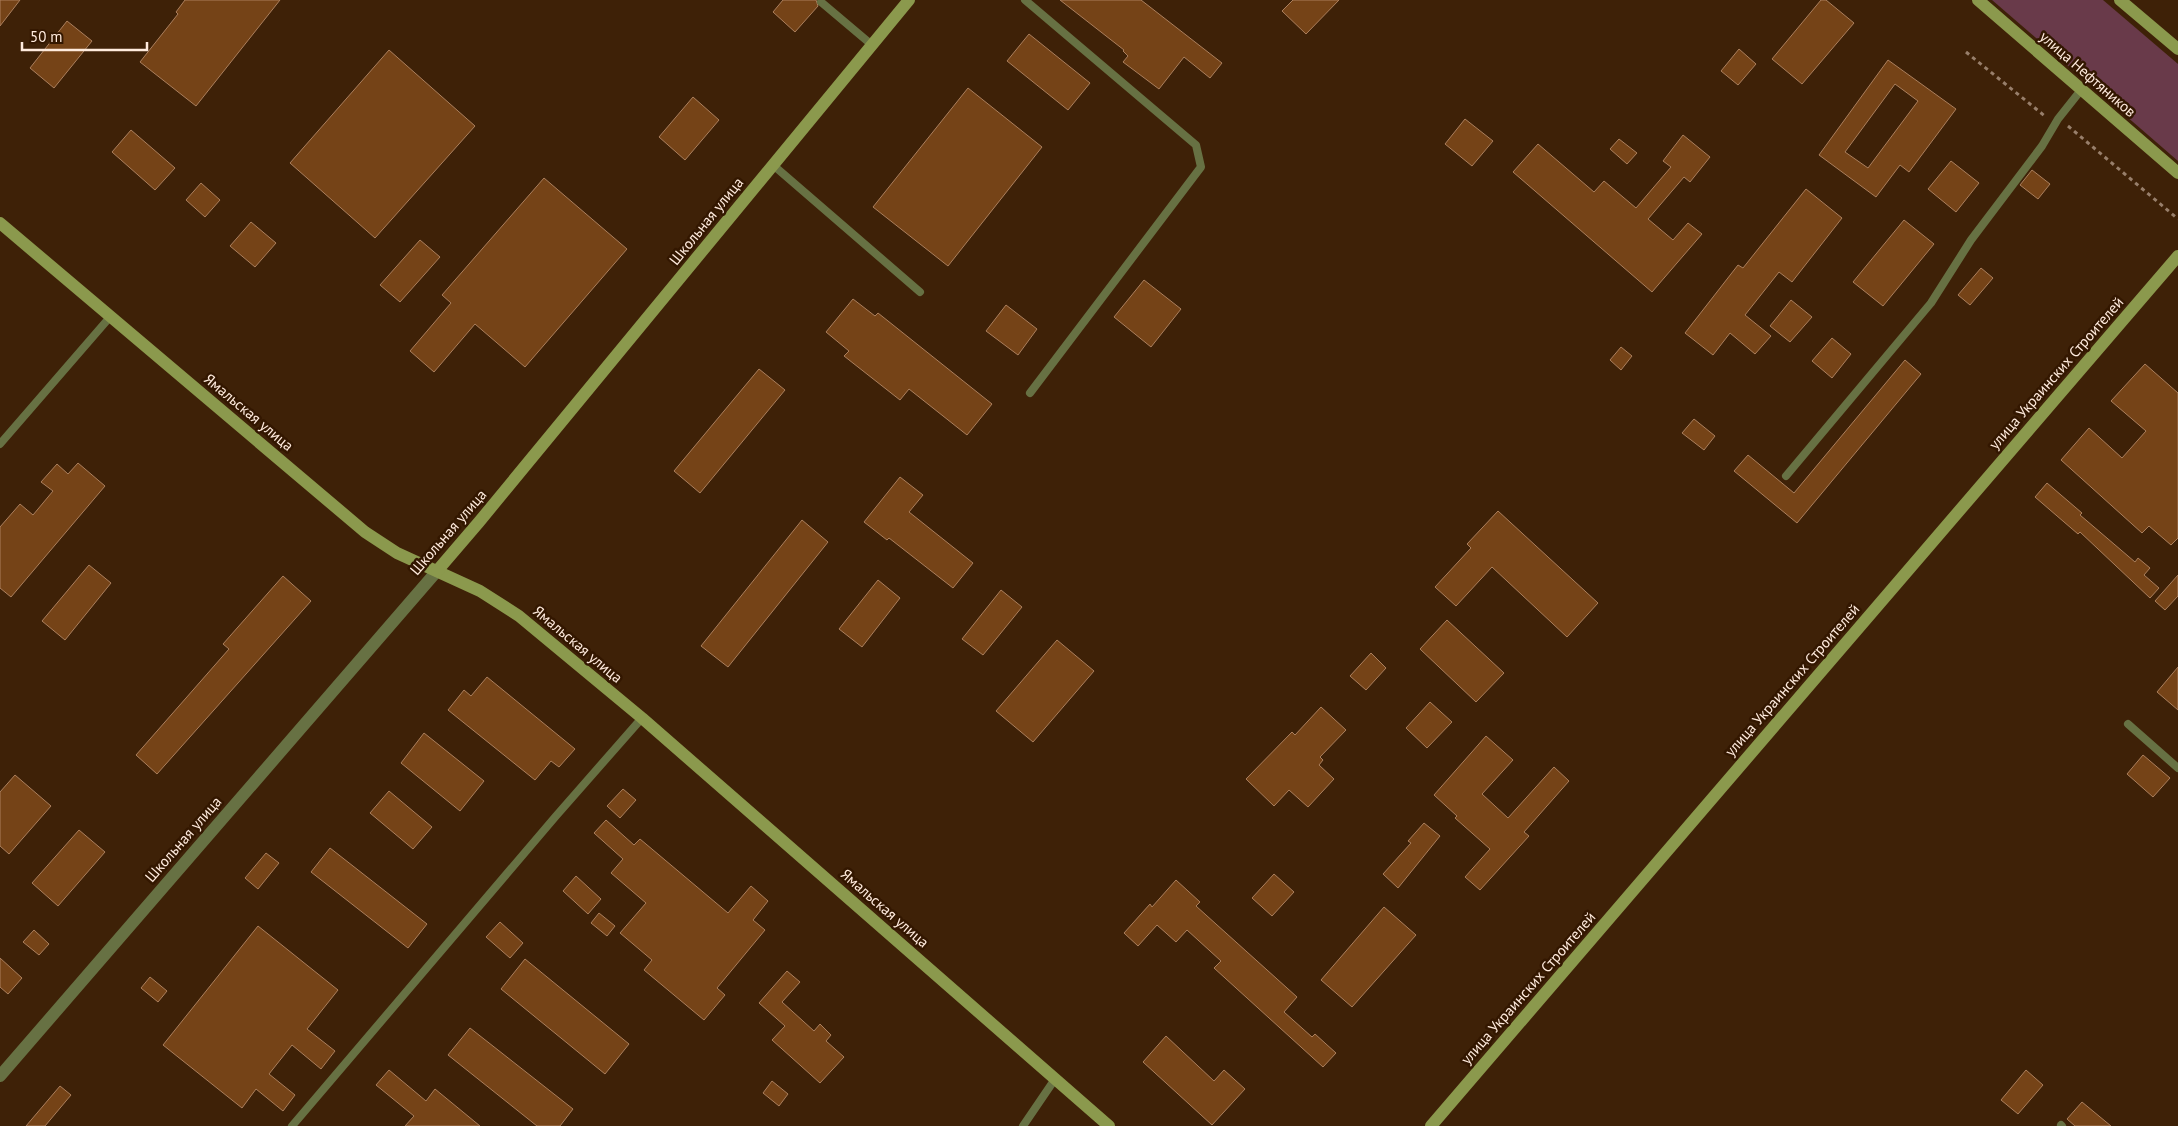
<svg xmlns="http://www.w3.org/2000/svg" width="2178" height="1126" viewBox="0 0 2178 1126" font-family="'PT Sans',sans-serif">
<rect width="100%" height="100%" fill="#3e2107"/>
<path fill="#693a4a" d="M1992 0H2103L2178 64V161Z"/>
<g fill="#754317" stroke="#ab7f5d" fill-rule="evenodd">
<path d="M0 0H20L0 26Z"/>
<path d="M185 0H280L196 106 140 62 178 14 176 12Z"/>
<path d="M783 0H816L818 6 795 32 773 12Z"/>
<path d="M1060 0H1141L1222 63 1210 78 1184 57 1159 89 1123 62 1128 56 1123 51 1124 50Z"/>
<path d="M1293 0H1339L1306 34 1282 11Z"/>
<path d="M1821 0H1826L1854 23 1802 84 1772 59Z"/>
<path d="M67 21 92 41 54 88 30 68Z"/>
<path d="M1029 34 1090 83 1068 110 1007 61Z"/>
<path d="M1739 49 1756 64 1738 85 1721 71Z"/>
<path d="M389 50 475 126 375 238 290 163Z"/>
<path d="M1888 60 1956 109 1909 172 1900 165 1876 197 1819 155ZM1895 84 1918 101 1868 168 1845 152Z"/>
<path d="M968 88 1042 147 948 266 873 207Z"/>
<path d="M693 97 719 120 685 160 659 137Z"/>
<path d="M1465 119 1493 141 1472 166 1445 144Z"/>
<path d="M131 130 175 168 155 190 112 152Z"/>
<path d="M1683 135 1710 157 1690 182 1684 177 1648 219 1673 240 1688 223 1702 234 1652 292 1513 172 1538 144 1594 192 1604 181 1636 208 1671 167 1663 161Z"/>
<path d="M1619 139 1637 153 1627 164 1610 149Z"/>
<path d="M1951 161 1979 183 1956 212 1928 189Z"/>
<path d="M2032 170 2050 184 2038 199 2020 185Z"/>
<path d="M544 178 627 249 525 367 475 324 434 372 410 351 451 303 442 295Z"/>
<path d="M201 183 220 200 205 217 186 200Z"/>
<path d="M1806 189 1842 218 1792 282 1779 272 1745 315 1771 336 1755 354 1730 333 1713 355 1685 333 1738 265 1743 268Z"/>
<path d="M1904 220 1934 244 1883 306 1853 282Z"/>
<path d="M251 222 276 243 255 267 230 246Z"/>
<path d="M420 240 440 257 400 302 380 285Z"/>
<path d="M1981 268 1993 278 1970 305 1958 295Z"/>
<path d="M1144 280 1181 309 1151 347 1114 317Z"/>
<path d="M853 299 875 316 878 313 992 404 967 435 909 389 900 400 844 356 849 351 826 332Z"/>
<path d="M1791 300 1812 317 1790 342 1770 326Z"/>
<path d="M1006 305 1037 329 1018 355 986 331Z"/>
<path d="M1832 338 1851 354 1832 378 1812 361Z"/>
<path d="M1621 347 1632 356 1621 370 1610 360Z"/>
<path d="M1905 360 1921 374 1797 523 1734 471 1748 455 1794 493Z"/>
<path d="M2145 364 2178 393V538L2171 545 2149 526 2142 533 2061 460 2089 428 2122 458 2146 431 2111 401Z"/>
<path d="M759 369 785 390 700 493 674 471Z"/>
<path d="M1694 419 1715 436 1704 450 1682 433Z"/>
<path d="M78 463 105 486 11 597 0 588V527L20 504 33 515 53 491 41 482 57 464 68 474Z"/>
<path d="M900 477 923 495 909 512 973 563 953 588 889 538 887 540 864 522Z"/>
<path d="M2047 483 2082 513 2080 515 2135 562 2138 558 2150 568 2144 575 2159 588 2150 598 2080 532 2078 534 2035 497Z"/>
<path d="M1498 511 1598 603 1567 637 1492 567 1456 606 1435 587 1471 548 1467 544Z"/>
<path d="M802 520 828 542 728 667 701 646Z"/>
<path d="M89 565 111 583 65 640 42 621Z"/>
<path d="M2178 575V596L2165 610 2155 601Z"/>
<path d="M283 576 311 601 157 774 136 755 229 649 223 644Z"/>
<path d="M878 580 900 598 862 647 839 629Z"/>
<path d="M1001 590 1022 607 983 655 962 639Z"/>
<path d="M1447 620 1504 673 1476 702 1420 649Z"/>
<path d="M1057 640 1094 671 1033 742 996 711Z"/>
<path d="M1371 653 1386 668 1366 690 1350 676Z"/>
<path d="M2178 667V710L2157 692Z"/>
<path d="M487 677 575 749 559 767 551 761 535 780 448 710 464 690 471 696Z"/>
<path d="M1430 702 1452 722 1427 748 1406 728Z"/>
<path d="M1321 707 1346 730 1320 757 1323 760 1319 765 1334 779 1308 807 1289 790 1274 806 1246 779 1292 732 1295 735Z"/>
<path d="M424 733 484 781 460 811 401 763Z"/>
<path d="M1486 736 1513 760 1482 794 1508 818 1554 767 1569 781 1524 832 1529 836 1480 890 1465 877 1490 849 1455 818 1457 816 1434 795Z"/>
<path d="M2143 755 2170 778 2153 797 2127 774Z"/>
<path d="M15 775 51 806 9 854 0 846V792Z"/>
<path d="M623 789 636 800 620 818 607 806Z"/>
<path d="M389 791 432 827 413 849 370 813Z"/>
<path d="M606 820 634 845 640 839 728 913 751 886 768 901 753 920 765 930 717 988 725 995 704 1020 644 970 652 960 620 933 646 903 611 873 623 859 594 833Z"/>
<path d="M1424 823 1440 836 1398 888 1383 874 1411 843 1408 841Z"/>
<path d="M79 830 105 852 58 906 32 883Z"/>
<path d="M330 848 427 924 408 948 311 872Z"/>
<path d="M266 853 279 863 258 889 245 878Z"/>
<path d="M1274 874 1294 892 1272 916 1252 898Z"/>
<path d="M576 876 601 899 588 914 563 891Z"/>
<path d="M1176 880 1200 902 1196 906 1297 997 1284 1012 1312 1037 1315 1034 1336 1053 1323 1067 1214 968 1221 961 1187 930 1176 942 1157 925 1138 946 1124 933 1150 904 1152 907Z"/>
<path d="M1384 907 1416 935 1352 1007 1321 980Z"/>
<path d="M599 913 615 926 607 936 591 923Z"/>
<path d="M500 922 523 943 510 958 486 937Z"/>
<path d="M258 926 338 990 307 1029 335 1051 321 1069 292 1045 269 1074 295 1095 283 1111 256 1089 242 1108 163 1045Z"/>
<path d="M34 930 49 944 39 955 23 942Z"/>
<path d="M0 958 22 978 8 994 0 987Z"/>
<path d="M525 959 629 1044 605 1074 501 989Z"/>
<path d="M787 971 800 982 782 1002 814 1031 820 1024 831 1035 826 1041 844 1057 820 1083 772 1040 785 1026 759 1003Z"/>
<path d="M150 977 167 991 158 1002 141 988Z"/>
<path d="M470 1028 573 1109 560 1126H537L448 1055Z"/>
<path d="M1166 1036 1214 1081 1224 1070 1245 1089 1212 1125 1143 1062Z"/>
<path d="M389 1070 426 1101 435 1089 480 1126H405L414 1116 376 1085Z"/>
<path d="M2026 1070 2043 1085 2018 1114 2001 1100Z"/>
<path d="M772 1081 788 1094 779 1106 763 1093Z"/>
<path d="M60 1086 71 1095 45 1126H26Z"/>
<path d="M2082 1102 2111 1126H2075L2067 1119Z"/>
</g>
<g fill="none" stroke-linecap="round" stroke-linejoin="round">
<g stroke="#987f6b" stroke-width="3" stroke-dasharray="4 4" stroke-linecap="butt">
<path d="M1966 52 2046 117"/>
<path d="M2068 126 2178 219"/>
</g>
<g stroke="#677143" stroke-width="8">
<path d="M1025 0 1196 145 1201 167 1030 393"/>
<path d="M821 2 872 45"/>
<path d="M773 165 920 292"/>
<path d="M0 444 110 317"/>
<path d="M1786 476 1931 303 1971 240 2042 146 2058 119 2081 90"/>
<path d="M2128 724 2178 768"/>
<path d="M2061 1125 2062 1126"/>
<path d="M292 1126 556 816 642 718"/>
<path d="M1023 1126 1055 1079"/>
</g>
<path stroke="#677143" stroke-width="12" d="M0 1076 437 571"/>
<g stroke="#8b994d" stroke-width="12">
<path d="M1978 0 2178 173"/>
<path d="M2120 0 2178 49"/>
<path d="M0 223 365 532 397 553 480 591 519 616 642 718 1109 1126"/>
<path d="M437 571 479 522 909 0"/>
<path d="M1431 1126 2178 256"/>
</g>
</g>
<g text-anchor="middle" dominant-baseline="central" stroke-width="5" stroke-linejoin="round" paint-order="stroke">
<g font-size="15" fill="#ffebdd" stroke="#331700">
<text transform="translate(2088 74) rotate(41)">улица Нефтяников</text>
<text transform="translate(706 221) rotate(-51)">Школьная улица</text>
<text transform="translate(2056 373) rotate(-49)">улица Украинских Строителей</text>
<text transform="translate(249 412) rotate(40)">Ямальская улица</text>
<text transform="translate(448 532) rotate(-49)">Школьная улица</text>
<text transform="translate(578 644) rotate(40)">Ямальская улица</text>
<text transform="translate(1792 680) rotate(-49)">улица Украинских Строителей</text>
<text transform="translate(183 839) rotate(-49)">Школьная улица</text>
<text transform="translate(885 908) rotate(41)">Ямальская улица</text>
<text transform="translate(1528 988) rotate(-49)">улица Украинских Строителей</text>
</g>
</g>
<path d="M22 42v8h125v-8" fill="none" stroke="#ffebdd" stroke-width="2.5"/>
<text x="30" y="42" font-size="15" fill="#ffebdd" stroke="#331700" stroke-width="4" paint-order="stroke">50 m</text>
</svg>
